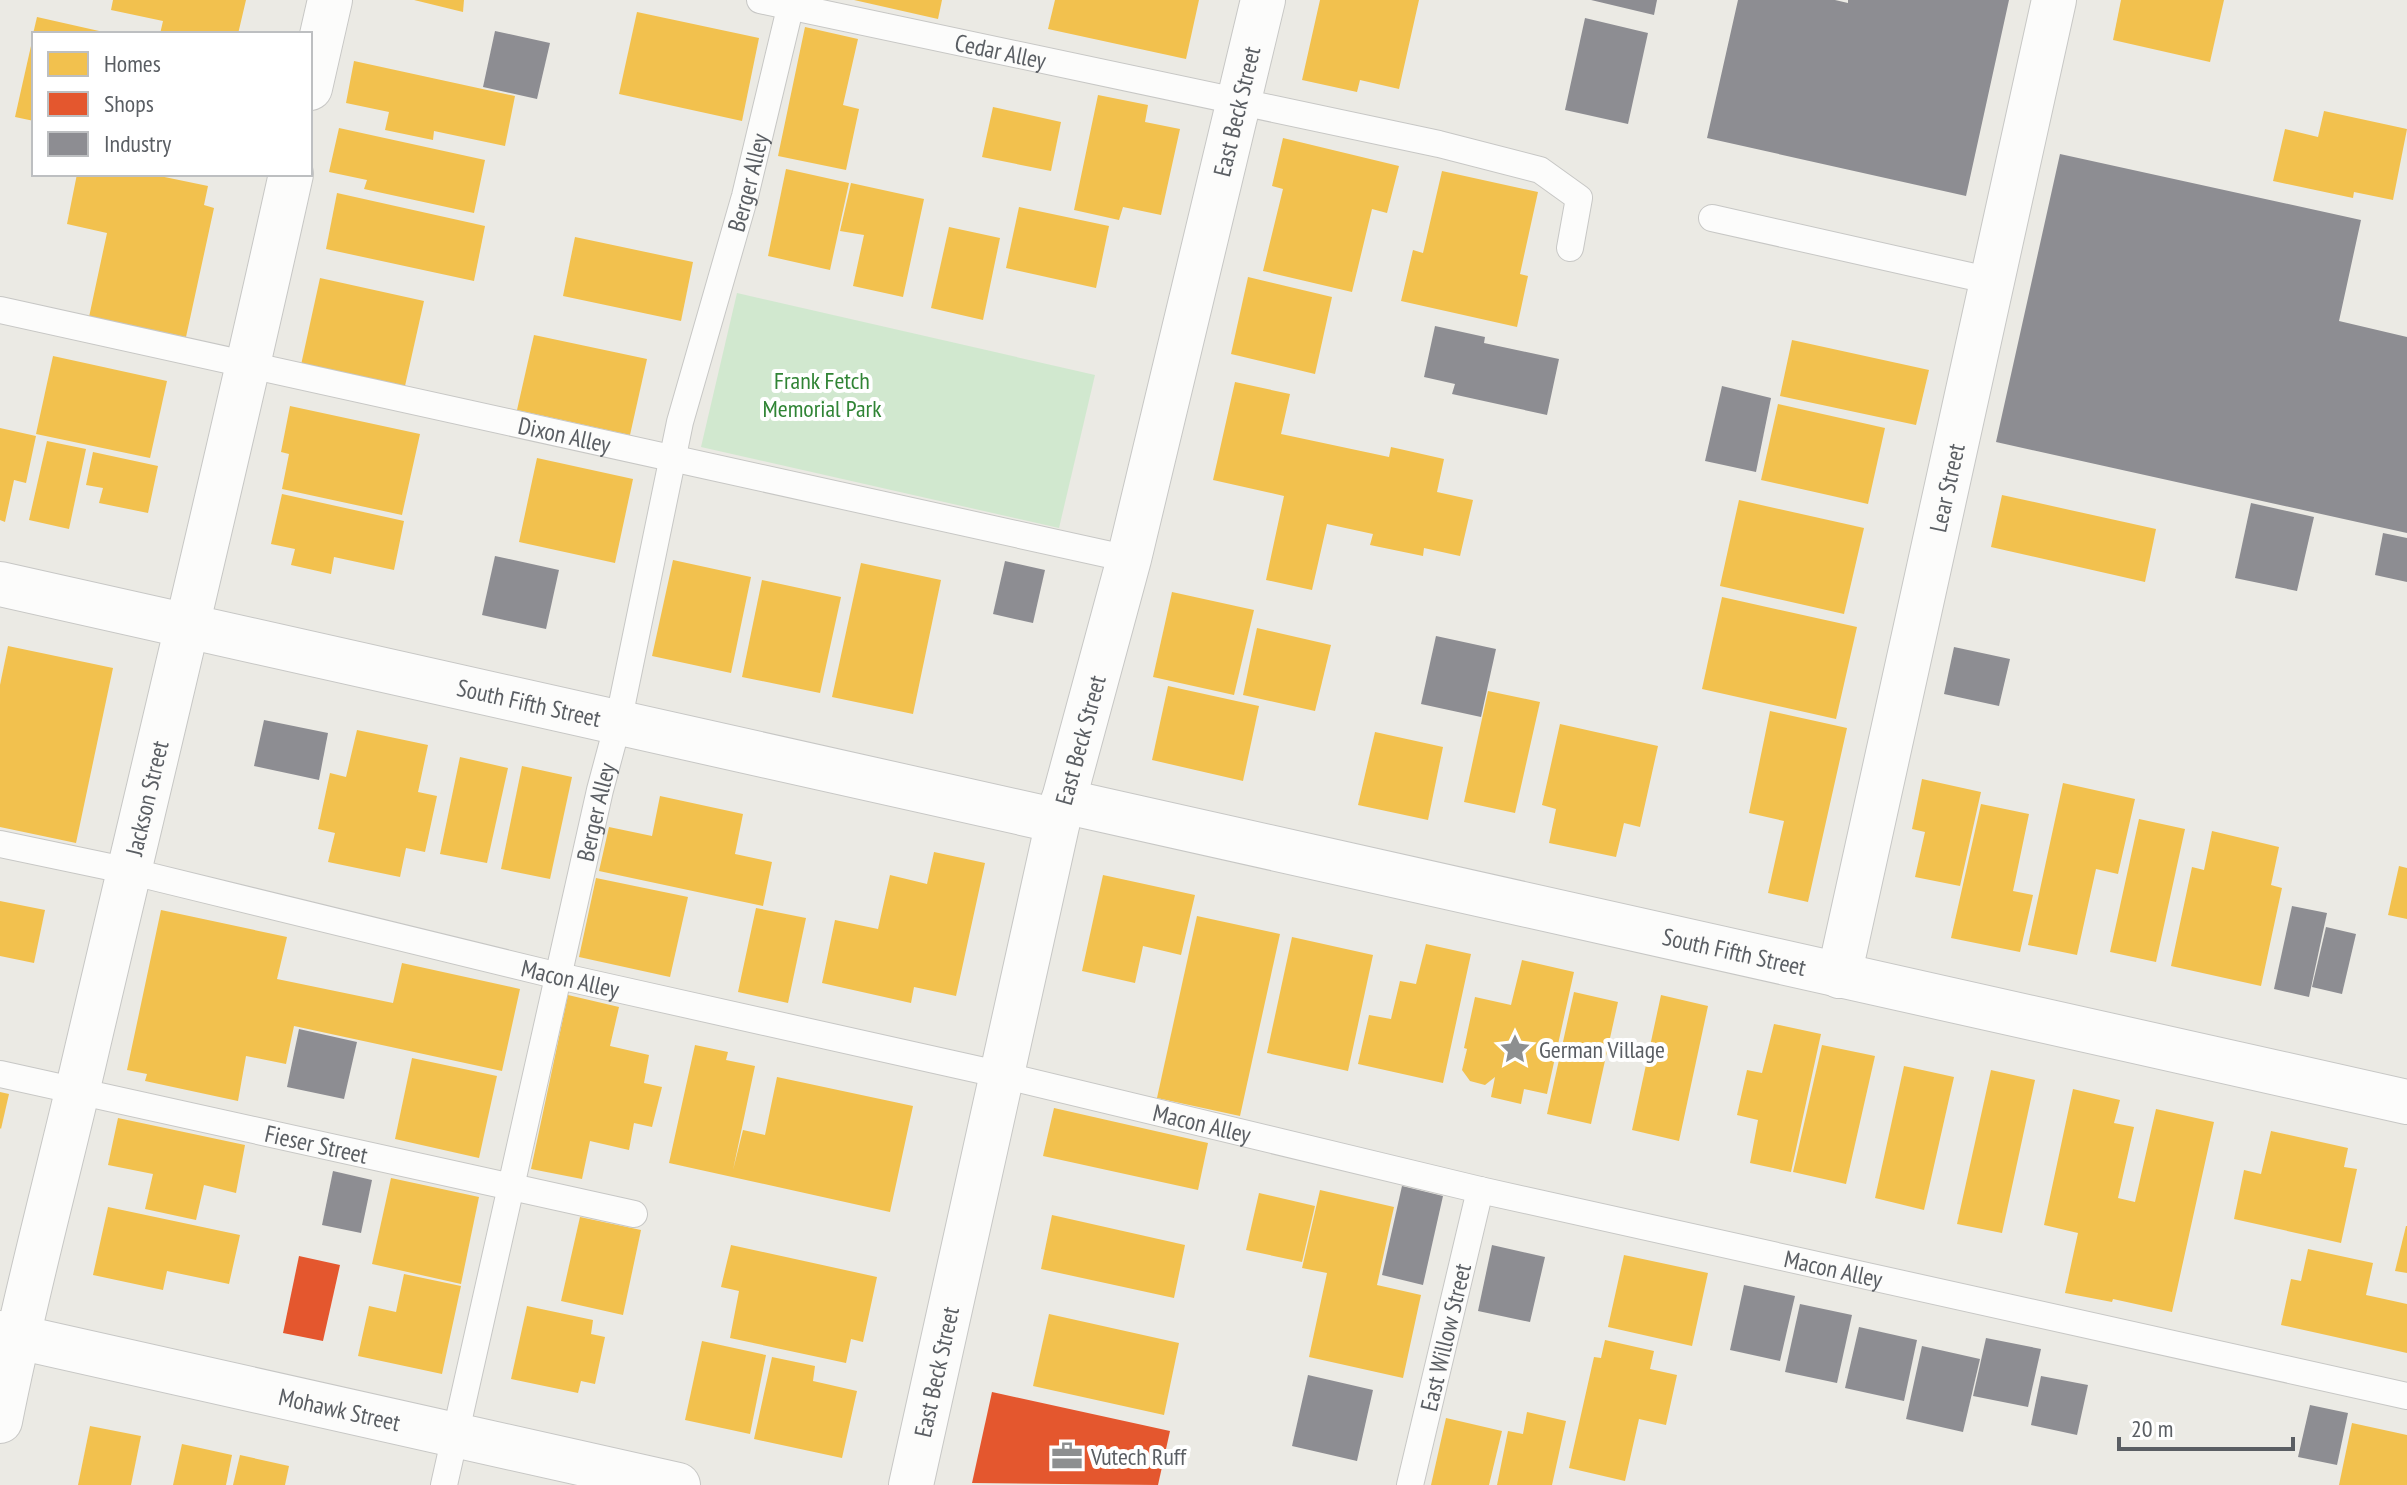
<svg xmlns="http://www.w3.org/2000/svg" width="2407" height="1485" viewBox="0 0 2407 1485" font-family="'PT Sans Narrow',sans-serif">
<rect width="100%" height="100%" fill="#ebeae4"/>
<path fill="#d1e8cf" d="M737 293 1095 375 1059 528 701 447Z"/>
<g fill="#f2c14e">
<path d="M113 0H246L238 34H160L163 21 111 10Z"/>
<path d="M414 0H464L463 12Z"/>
<path d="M854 0H942L938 19Z"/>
<path d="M1055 0H1199L1186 59 1048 29Z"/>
<path d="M1320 0H1419L1399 89 1360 80 1357 92 1302 80Z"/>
<path d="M2121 0H2224L2210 62 2113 40Z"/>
<path d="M637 12 759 38 742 121 619 94Z"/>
<path d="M37 17 108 33V34H33Z"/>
<path d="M805 27 858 39 843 105 859 109 846 170 778 156Z"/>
<path d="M33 37H34V121L15 117Z"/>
<path d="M354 61 515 96 505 146 434 131 433 140 385 130 389 112 346 103Z"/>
<path d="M1098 95 1148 105 1145 122 1180 129 1161 215 1123 207 1119 220 1074 210Z"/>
<path d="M993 107 1061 122 1051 171 982 157Z"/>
<path d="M2324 111 2407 129 2393 200 2354 192 2353 198 2273 181 2285 129 2318 137Z"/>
<path d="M339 128 485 160 474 213 364 189 367 180 329 172Z"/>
<path d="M1283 138 1399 166 1387 213 1372 209 1352 292 1263 271 1283 189 1272 186Z"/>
<path d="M786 169 849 183 830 270 768 256Z"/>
<path d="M1442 171 1538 192 1520 274 1528 276 1517 327 1401 301 1413 250 1423 253Z"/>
<path d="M77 174H150L208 186 204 205 214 208 186 337 89 317 107 233 67 224Z"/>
<path d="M851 183 924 199 903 297 853 286 864 235 840 231Z"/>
<path d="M337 193 485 226 474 281 326 249Z"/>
<path d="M1019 207 1109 226 1096 288 1006 268Z"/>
<path d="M949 227 1000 238 983 320 931 308Z"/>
<path d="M575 237 693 262 681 321 563 296Z"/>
<path d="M1248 277 1332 297 1315 374 1231 354Z"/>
<path d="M320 278 424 301 405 386 301 365Z"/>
<path d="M534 335 647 359 630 435 517 410Z"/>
<path d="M1792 340 1929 370 1916 425 1780 396Z"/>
<path d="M53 356 167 381 150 458 36 434Z"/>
<path d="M1235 382 1290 394 1281 434 1389 457 1391 447 1444 459 1437 492 1473 500 1460 556 1424 548 1423 556 1370 545 1373 534 1327 524 1312 590 1266 580 1284 496 1213 480Z"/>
<path d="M1778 404 1885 428 1868 504 1761 480Z"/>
<path d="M290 406 420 434 402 515 282 489 289 454 281 452Z"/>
<path d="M0 428 36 436 26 483 14 480 5 522 0 520Z"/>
<path d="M47 441 86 449 69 529 29 520Z"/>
<path d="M93 452 158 466 148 513 99 503 103 488 86 485Z"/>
<path d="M537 458 633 479 615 563 519 542Z"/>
<path d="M282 494 404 521 394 570 334 557 331 574 291 565 295 549 271 544Z"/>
<path d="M2002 495 2156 529 2145 582 1991 547Z"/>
<path d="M1739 500 1864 528 1844 614 1720 586Z"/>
<path d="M673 560 751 577 731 673 652 656Z"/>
<path d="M861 563 941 580 913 714 832 697Z"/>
<path d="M762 580 841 597 820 693 742 677Z"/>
<path d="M1172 592 1254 610 1234 695 1153 677Z"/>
<path d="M1722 597 1857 627 1836 719 1702 689Z"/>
<path d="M1257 628 1331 645 1315 711 1243 695Z"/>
<path d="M8 646 113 668 76 843 0 827V685Z"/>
<path d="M1168 686 1259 706 1243 781 1152 760Z"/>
<path d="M1488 691 1540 702 1515 813 1464 802Z"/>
<path d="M1770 711 1847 728 1808 902 1768 893 1784 821 1749 813Z"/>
<path d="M1560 724 1658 746 1640 827 1624 823 1616 857 1549 843 1556 809 1542 805Z"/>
<path d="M357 730 428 745 418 792 437 796 425 852 406 848 400 877 328 862 335 833 318 829 330 773 346 777Z"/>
<path d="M1375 732 1443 747 1428 820 1358 805Z"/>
<path d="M460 757 508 768 487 863 440 854Z"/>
<path d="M522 766 572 777 550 879 501 869Z"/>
<path d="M1922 779 1981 792 1960 886 1915 877 1925 832 1912 829Z"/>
<path d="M2063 783 2135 799 2118 874 2096 869 2077 955 2028 945Z"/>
<path d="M660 796 743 814 735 854 772 862 763 906 599 871 609 827 652 836Z"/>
<path d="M1981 804 2029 814 2013 891 2033 895 2020 952 1951 938Z"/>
<path d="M2139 819 2185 829 2156 962 2110 952Z"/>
<path d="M2212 831 2279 847 2271 885 2282 888 2261 986 2171 966 2192 867 2204 870Z"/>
<path d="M934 852 985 863 956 996 914 987 911 1003 822 983 835 920 878 929 890 875 927 884Z"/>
<path d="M2399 866 2407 868V919L2388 915Z"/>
<path d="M1103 875 1195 895 1181 955 1143 946 1135 983 1082 971Z"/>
<path d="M596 878 688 897 670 977 579 957Z"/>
<path d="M0 901 45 910 34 963 0 956Z"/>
<path d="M756 908 806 918 788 1003 738 992Z"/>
<path d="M161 910 287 937 277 979 393 1003 402 963 520 989 502 1071 294 1026 286 1064 246 1056 238 1101 145 1081 147 1074 127 1070Z"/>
<path d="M1197 916 1280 934 1240 1116 1157 1098Z"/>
<path d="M1292 937 1373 955 1348 1071 1267 1053Z"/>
<path d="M1426 944 1471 954 1443 1083 1358 1064 1369 1015 1391 1019 1400 981 1416 984Z"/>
<path d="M1522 960 1574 972 1547 1094 1524 1089 1521 1104 1491 1097 1495 1077 1485 1085 1470 1081 1462 1070 1467 1049 1464 1048 1475 997 1511 1005Z"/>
<path d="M1574 992 1618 1002 1591 1124 1547 1114Z"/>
<path d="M568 995 619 1007 610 1046 649 1055 644 1083 662 1087 652 1127 634 1123 629 1150 590 1141 582 1179 531 1169Z"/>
<path d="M1661 995 1708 1006 1679 1141 1632 1130Z"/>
<path d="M1774 1024 1821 1034 1791 1172 1750 1163 1758 1120 1737 1115 1747 1070 1762 1073Z"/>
<path d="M695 1045 728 1052 726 1060 755 1066 733 1170 743 1130 765 1135 777 1077 913 1106 890 1212 669 1163Z"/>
<path d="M1822 1045 1875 1056 1846 1184 1793 1172Z"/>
<path d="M412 1058 497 1076 479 1158 395 1139Z"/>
<path d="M1904 1066 1954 1077 1924 1210 1875 1198Z"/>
<path d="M1991 1070 2035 1080 2002 1233 1957 1224Z"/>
<path d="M2073 1089 2120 1100 2114 1123 2134 1127 2118 1198 2135 1202 2156 1109 2214 1122 2172 1312 2113 1299 2112 1302 2065 1293 2078 1233 2044 1225Z"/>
<path d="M0 1092 9 1094 1 1129 0 1128Z"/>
<path d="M1054 1108 1208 1143 1198 1190 1043 1156Z"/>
<path d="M118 1118 245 1145 236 1193 204 1185 196 1220 145 1209 153 1174 108 1165Z"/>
<path d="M2271 1131 2348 1148 2344 1167 2357 1169 2341 1243 2234 1219 2244 1170 2261 1174Z"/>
<path d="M391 1178 479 1197 461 1284 372 1264Z"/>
<path d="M1320 1190 1394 1207 1377 1285 1421 1295 1403 1378 1309 1357 1327 1273 1302 1268Z"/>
<path d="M1259 1193 1315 1206 1302 1262 1246 1250Z"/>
<path d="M108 1207 240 1235 229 1284 167 1271 163 1290 93 1275Z"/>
<path d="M1052 1215 1185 1245 1174 1298 1041 1269Z"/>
<path d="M580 1217 641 1230 623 1315 561 1301Z"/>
<path d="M2406 1226H2407V1273L2395 1271Z"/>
<path d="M731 1245 877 1277 863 1342 851 1339 846 1363 730 1338 739 1291 721 1287Z"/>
<path d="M2308 1249 2373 1263 2366 1295 2407 1304V1353L2281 1325 2291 1279 2301 1281Z"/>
<path d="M1624 1255 1708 1273 1692 1346 1608 1327Z"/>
<path d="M404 1274 461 1286 442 1374 358 1356 369 1306 396 1312Z"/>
<path d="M527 1306 593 1320 591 1334 605 1337 595 1384 581 1381 578 1393 511 1379Z"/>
<path d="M1049 1314 1179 1343 1164 1415 1033 1386Z"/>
<path d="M1605 1340 1654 1351 1650 1369 1677 1375 1666 1425 1639 1419 1625 1481 1569 1468 1594 1357 1601 1358Z"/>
<path d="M702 1341 766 1355 750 1434 685 1420Z"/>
<path d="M772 1357 815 1366 813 1381 857 1391 842 1458 754 1439Z"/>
<path d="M1527 1412 1566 1421 1552 1485H1497L1508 1431 1523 1434Z"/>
<path d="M1446 1418 1502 1431 1489 1485H1431Z"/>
<path d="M2352 1423 2407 1435V1485H2339Z"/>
<path d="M90 1426 141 1436 131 1485H78Z"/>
<path d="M182 1444 232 1455 226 1485H173Z"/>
<path d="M240 1455 289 1466 285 1485H233Z"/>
</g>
<g fill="#e4572e">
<path d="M299 1256 340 1265 323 1341 283 1333Z"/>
<path d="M992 1392 1170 1431 1158 1485 972 1483Z"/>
</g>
<g fill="#8d8d92">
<path d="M1591 0H1657L1654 15Z"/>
<path d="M1738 0H1835L1848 3V0H2009L1966 196 1707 138Z"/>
<path d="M1585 18 1648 33 1628 124 1565 110Z"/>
<path d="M495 31 550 43 537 99 483 87Z"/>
<path d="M2060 154 2361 220 2339 321 2407 337V533L1996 442Z"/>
<path d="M1435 326 1485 337 1484 343 1559 359 1547 415 1452 394 1455 384 1424 377Z"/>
<path d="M1722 386 1771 398 1756 472 1705 461Z"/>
<path d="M2251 503 2314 517 2297 591 2235 578Z"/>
<path d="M2383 533 2407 538V582L2375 575Z"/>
<path d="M495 556 559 570 546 629 482 615Z"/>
<path d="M1005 561 1045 570 1033 623 993 614Z"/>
<path d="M1436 636 1496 649 1481 717 1421 704Z"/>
<path d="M1954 647 2010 659 1999 706 1944 694Z"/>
<path d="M264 720 328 733 319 780 254 766Z"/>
<path d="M2292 906 2327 913 2309 997 2274 989Z"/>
<path d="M2326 927 2356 934 2342 994 2312 987Z"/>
<path d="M299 1029 357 1042 344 1099 287 1087Z"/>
<path d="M333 1171 372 1180 361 1233 322 1225Z"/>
<path d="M1402 1186 1443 1196 1423 1285 1382 1275Z"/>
<path d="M1492 1245 1545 1257 1530 1322 1478 1311Z"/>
<path d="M1744 1285 1795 1296 1780 1361 1730 1350Z"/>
<path d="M1800 1304 1852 1315 1837 1383 1785 1372Z"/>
<path d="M1859 1327 1917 1340 1904 1401 1845 1388Z"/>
<path d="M1986 1338 2041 1349 2028 1407 1973 1396Z"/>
<path d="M1922 1346 1980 1359 1963 1432 1906 1419Z"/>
<path d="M1308 1375 1373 1390 1357 1461 1292 1446Z"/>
<path d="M2041 1376 2088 1385 2077 1435 2031 1425Z"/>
<path d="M2310 1405 2348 1413 2337 1465 2298 1457Z"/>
</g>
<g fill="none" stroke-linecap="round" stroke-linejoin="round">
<defs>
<g id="lane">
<path id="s1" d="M760 0 1439 144 1540 170 1579 198 1570 248"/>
<path d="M1712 218 1992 281"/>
<path id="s2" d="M0 310 1129 559"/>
<path id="s3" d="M0 844 129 871 559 976 1002 1075 1480 1190 2407 1396"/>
<path id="s4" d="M0 1074 634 1214"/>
<path id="s5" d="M444 1485 600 790 618 723 680 422 745 196 792 0"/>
<path id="s6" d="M1410 1485 1480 1190"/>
</g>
<g id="street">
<path d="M310 88 330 0"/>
<path id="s7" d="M0 584 1058 821"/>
<path id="s8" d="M1063 801 2407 1102"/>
<path id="s9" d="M1839 976 2054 0"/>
<path id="s10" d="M0 1333 678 1485"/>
<path id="s11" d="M0 1421C24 1299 57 1179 85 1058 154 763 226 469 291 174"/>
<path id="s12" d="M911 1485 1058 821 1129 559 1263 0"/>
</g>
</defs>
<use href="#lane" stroke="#c7c7c5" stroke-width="28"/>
<use href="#street" stroke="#c7c7c5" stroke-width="46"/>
<use href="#lane" stroke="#fcfcfb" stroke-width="26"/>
<use href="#street" stroke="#fcfcfb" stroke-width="44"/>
</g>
<defs>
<symbol id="sight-bare" viewBox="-9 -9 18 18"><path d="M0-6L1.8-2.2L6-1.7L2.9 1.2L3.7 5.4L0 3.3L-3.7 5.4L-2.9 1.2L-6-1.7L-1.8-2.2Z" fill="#8d8f90" stroke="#fff" stroke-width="2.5" paint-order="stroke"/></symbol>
<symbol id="office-bare" viewBox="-9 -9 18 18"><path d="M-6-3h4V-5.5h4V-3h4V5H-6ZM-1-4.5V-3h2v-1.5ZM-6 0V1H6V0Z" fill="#8d8f90" stroke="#fff" stroke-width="2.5" paint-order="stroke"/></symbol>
</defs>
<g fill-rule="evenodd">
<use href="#sight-bare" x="1493" y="1027" width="44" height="44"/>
<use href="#office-bare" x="1045" y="1434" width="44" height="44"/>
</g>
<g text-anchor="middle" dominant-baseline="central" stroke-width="8" stroke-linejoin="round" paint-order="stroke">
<g font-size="24" fill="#5a5e63" stroke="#fff">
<text stroke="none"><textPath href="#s1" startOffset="246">Cedar Alley</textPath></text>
<text stroke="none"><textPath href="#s12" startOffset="1412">East Beck Street</textPath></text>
<text stroke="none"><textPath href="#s5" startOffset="1338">Berger Alley</textPath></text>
<text stroke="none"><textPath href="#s2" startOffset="578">Dixon Alley</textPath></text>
<text stroke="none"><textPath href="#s9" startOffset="500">Lear Street</textPath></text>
<text stroke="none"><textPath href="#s7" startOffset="542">South Fifth Street</textPath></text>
<text stroke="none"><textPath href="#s12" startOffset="764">East Beck Street</textPath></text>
<text stroke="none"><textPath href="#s11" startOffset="640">Jackson Street</textPath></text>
<text stroke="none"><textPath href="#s5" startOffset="690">Berger Alley</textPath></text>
<text stroke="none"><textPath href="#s8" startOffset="688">South Fifth Street</textPath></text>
<text stroke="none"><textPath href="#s3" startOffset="586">Macon Alley</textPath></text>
<text stroke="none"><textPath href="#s3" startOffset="1234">Macon Alley</textPath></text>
<text stroke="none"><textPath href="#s4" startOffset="324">Fieser Street</textPath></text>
<text stroke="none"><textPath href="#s3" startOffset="1882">Macon Alley</textPath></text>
<text stroke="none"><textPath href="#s6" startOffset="152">East Willow Street</textPath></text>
<text stroke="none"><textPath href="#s12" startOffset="116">East Beck Street</textPath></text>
<text stroke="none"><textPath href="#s10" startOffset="348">Mohawk Street</textPath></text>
</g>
<g font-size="24" fill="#308435" stroke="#fff">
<text x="822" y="380">Frank Fetch<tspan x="822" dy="28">Memorial Park</tspan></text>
</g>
<g font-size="24" fill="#5a5e63" stroke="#fff" text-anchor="start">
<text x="1539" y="1049">German Village</text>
<text x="1091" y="1456">Vutech Ruff</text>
</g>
</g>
<rect x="32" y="32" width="280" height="144" fill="#ffffff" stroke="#bdbfc1" stroke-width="2"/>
<rect x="48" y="52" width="40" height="24" fill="#f2c14e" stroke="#bdbfc1" stroke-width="2"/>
<text x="104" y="72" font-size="24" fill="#5a5e63">Homes</text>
<rect x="48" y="92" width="40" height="24" fill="#e4572e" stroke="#bdbfc1" stroke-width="2"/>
<text x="104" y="112" font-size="24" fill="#5a5e63">Shops</text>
<rect x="48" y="132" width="40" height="24" fill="#8d8d92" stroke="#bdbfc1" stroke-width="2"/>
<text x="104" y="152" font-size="24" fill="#5a5e63">Industry</text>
<path d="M2119 1437v12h174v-12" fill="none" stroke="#5a5e63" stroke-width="4"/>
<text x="2131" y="1437" font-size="24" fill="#5a5e63" stroke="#ffffff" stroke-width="6" paint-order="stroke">20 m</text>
</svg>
